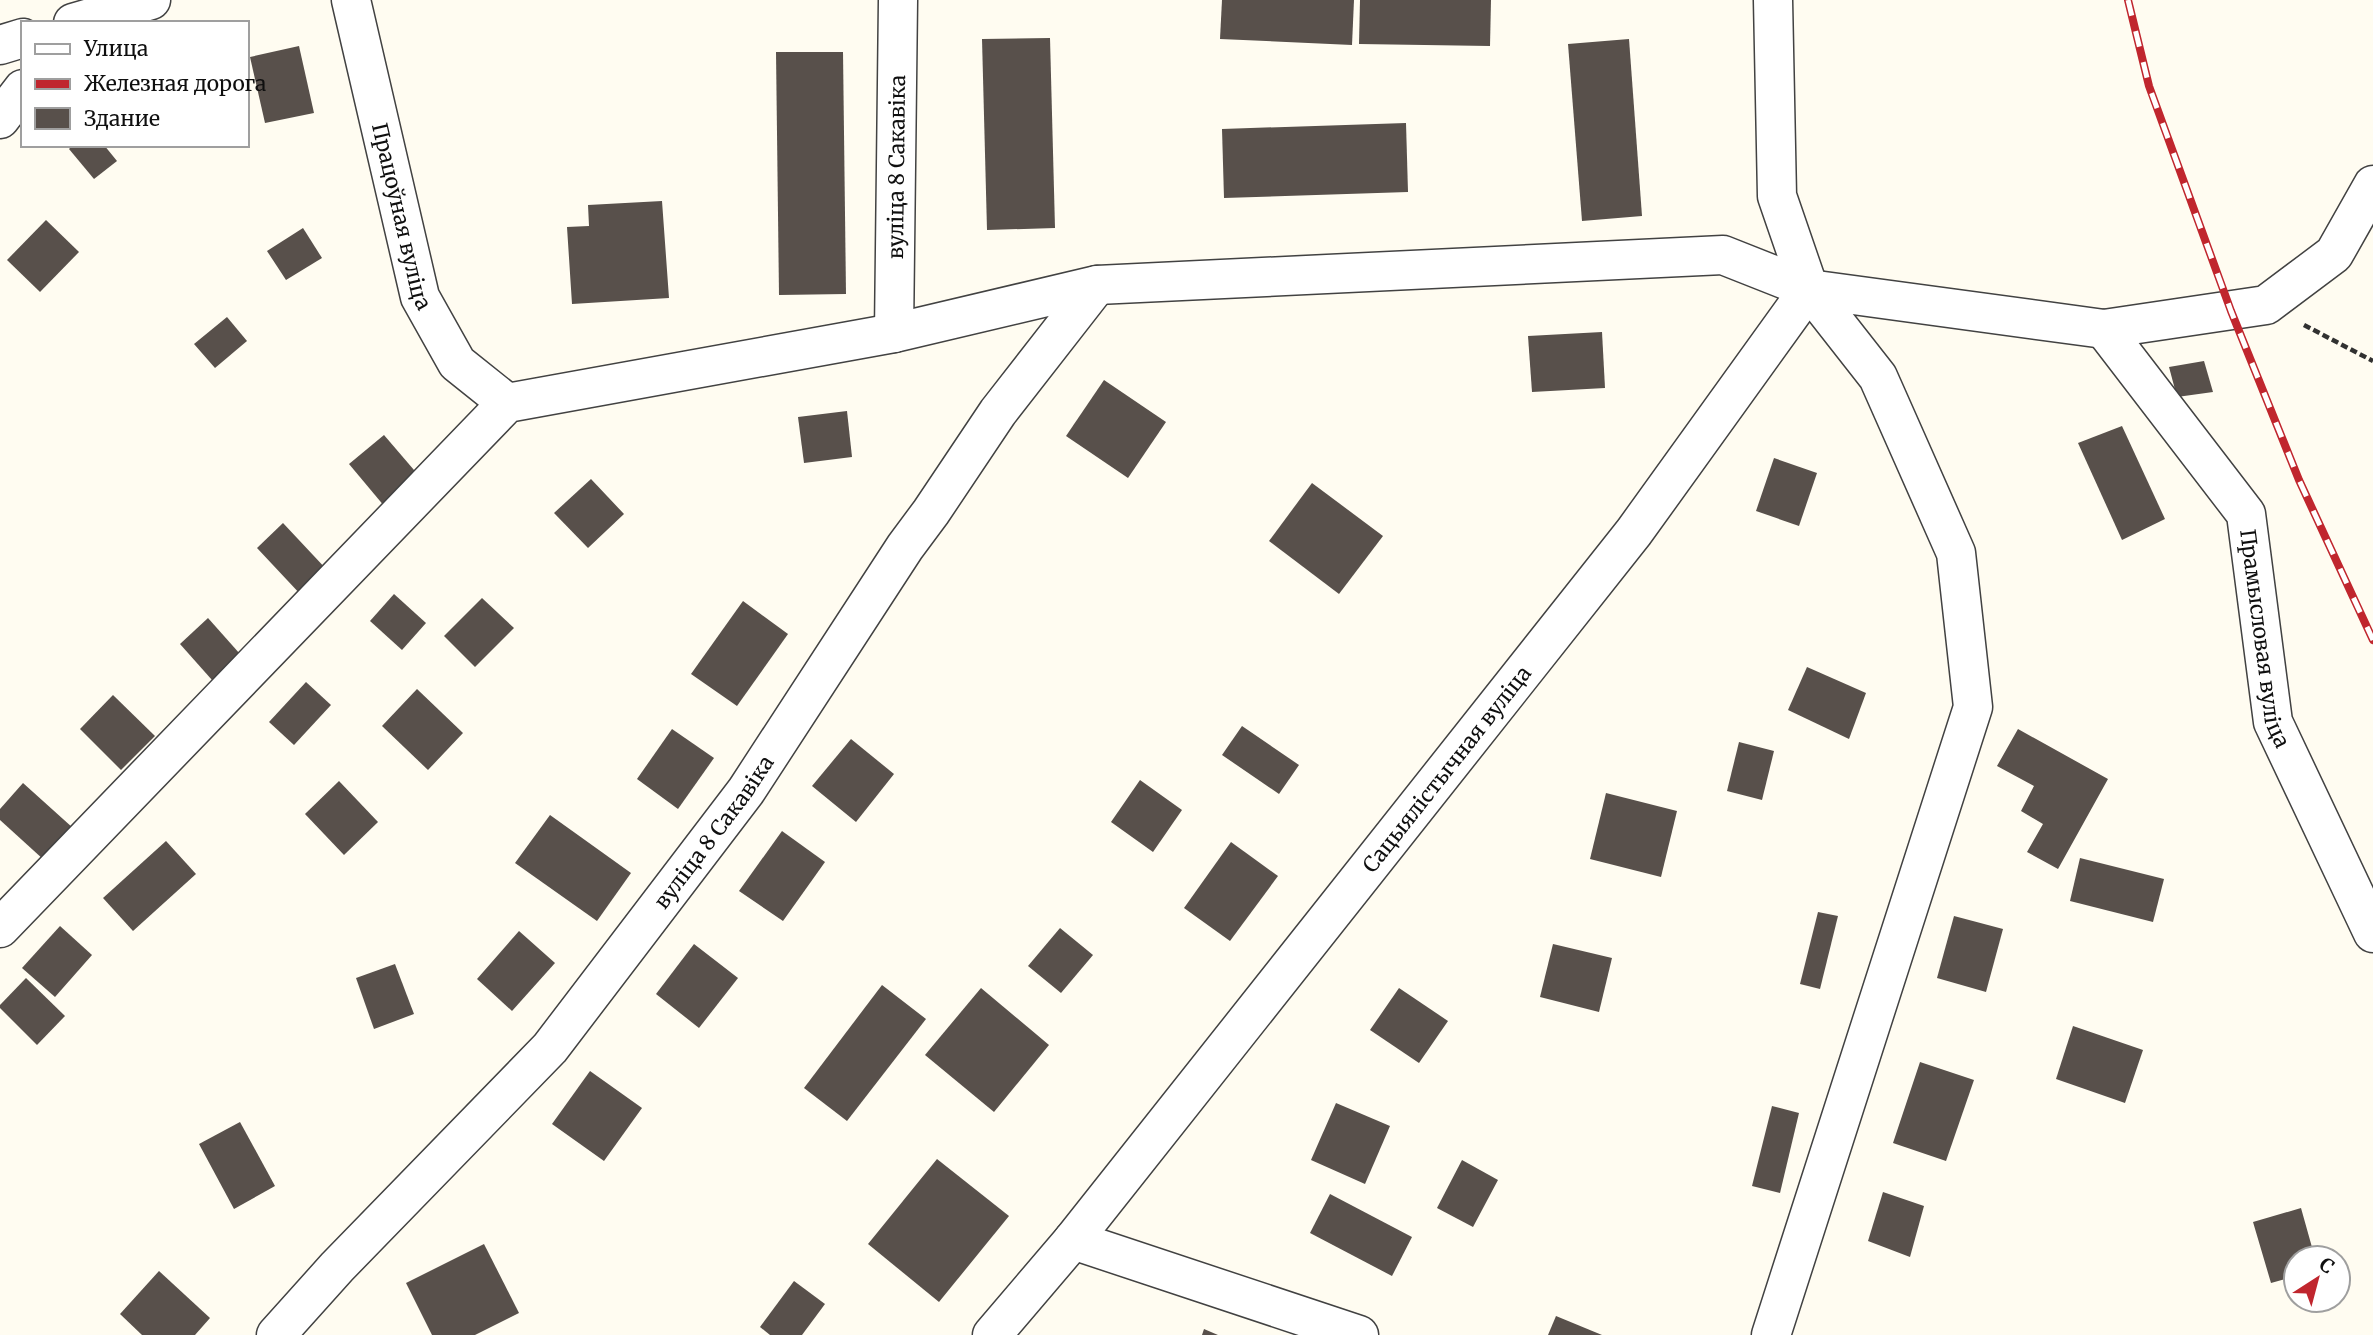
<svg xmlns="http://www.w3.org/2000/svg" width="2373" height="1335" viewBox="0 0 2373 1335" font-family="Merriweather,serif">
<rect width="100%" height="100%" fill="#fffcf1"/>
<g fill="#58504b">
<path d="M1222 0H1354L1352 45 1220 39Z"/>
<path d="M1360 0H1491L1490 46 1359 44Z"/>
<path d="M1050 38 1055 228 987 230 982 39Z"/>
<path d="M1629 39 1642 216 1582 221 1568 44Z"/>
<path d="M299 46 314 113 265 123 250 57Z"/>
<path d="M776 52H843L846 294 779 295Z"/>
<path d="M1406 123 1408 192 1224 198 1222 129Z"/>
<path d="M73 145H104L117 161 94 179 69 149Z"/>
<path d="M662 201 669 298 572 304 567 227 589 226 588 205Z"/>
<path d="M46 220 79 252 40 292 7 260Z"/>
<path d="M303 228 322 258 286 280 267 251Z"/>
<path d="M227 317 247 341 215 368 194 344Z"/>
<path d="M1602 332 1605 388 1532 392 1528 336Z"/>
<path d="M2204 361 2213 392 2177 397 2169 367Z"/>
<path d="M1104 380 1166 422 1128 478 1066 436Z"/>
<path d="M847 411 852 457 804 463 798 417Z"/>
<path d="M2122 426 2165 519 2122 540 2078 443Z"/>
<path d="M384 435 420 477 385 507 349 464Z"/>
<path d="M1774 458 1817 473 1799 526 1756 511Z"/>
<path d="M591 479 624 514 588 548 554 513Z"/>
<path d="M1312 483 1383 536 1339 594 1269 541Z"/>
<path d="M283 523 328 571 302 596 257 548Z"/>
<path d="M394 594 426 623 402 650 370 621Z"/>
<path d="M482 598 514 628 475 667 444 636Z"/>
<path d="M743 601 788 634 737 706 691 674Z"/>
<path d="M208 618 240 654 212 680 180 644Z"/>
<path d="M1807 667 1866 693 1849 739 1788 710Z"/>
<path d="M306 682 331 705 294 745 269 722Z"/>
<path d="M417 689 463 733 428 770 382 726Z"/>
<path d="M113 695 155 736 121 770 80 729Z"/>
<path d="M1242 726 1299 765 1279 794 1222 755Z"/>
<path d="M672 729 714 758 678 809 637 779Z"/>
<path d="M2018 729 2108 779 2058 869 2027 852 2043 824 2021 811 2034 786 1997 766Z"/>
<path d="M851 739 894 774 856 822 812 786Z"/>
<path d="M1739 742 1774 751 1762 800 1727 791Z"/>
<path d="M1140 780 1182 810 1153 852 1111 822Z"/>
<path d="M339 781 378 822 344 855 305 814Z"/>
<path d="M23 783 73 828 44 860 0 820V809Z"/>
<path d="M1606 793 1677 811 1661 877 1590 859Z"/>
<path d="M550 815 631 873 597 921 515 863Z"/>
<path d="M782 831 825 862 783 921 739 891Z"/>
<path d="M166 841 196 874 133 931 103 898Z"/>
<path d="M1231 842 1278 876 1230 941 1184 908Z"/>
<path d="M2080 858 2164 879 2153 922 2070 901Z"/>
<path d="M1818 912 1838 916 1820 989 1800 984Z"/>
<path d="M1954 916 2003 929 1986 992 1937 978Z"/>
<path d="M60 926 92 955 55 997 22 968Z"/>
<path d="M1060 928 1093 955 1061 993 1028 966Z"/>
<path d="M519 931 555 963 512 1011 477 979Z"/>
<path d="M694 944 738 978 699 1028 656 994Z"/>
<path d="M1553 944 1612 958 1599 1012 1540 997Z"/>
<path d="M395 964 414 1014 374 1029 356 978Z"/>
<path d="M26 978 65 1016 37 1045 0 1008V1005Z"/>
<path d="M882 985 926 1019 847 1121 804 1088Z"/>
<path d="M981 988 1049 1045 994 1112 925 1055Z"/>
<path d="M1399 988 1448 1021 1419 1063 1370 1030Z"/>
<path d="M2073 1026 2143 1050 2125 1103 2056 1079Z"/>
<path d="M1920 1062 1974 1080 1946 1161 1893 1143Z"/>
<path d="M590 1071 642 1108 604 1161 552 1124Z"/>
<path d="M1336 1103 1390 1126 1365 1184 1311 1160Z"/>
<path d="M1772 1106 1799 1113 1780 1193 1752 1186Z"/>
<path d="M240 1122 275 1186 234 1209 199 1144Z"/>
<path d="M937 1159 1009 1216 939 1302 868 1244Z"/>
<path d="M1462 1160 1498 1180 1473 1227 1437 1208Z"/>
<path d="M1883 1192 1924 1206 1910 1257 1868 1241Z"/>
<path d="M1330 1194 1412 1237 1392 1276 1310 1233Z"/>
<path d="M2301 1208 2315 1258H2296V1276L2271 1283 2253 1222Z"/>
<path d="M484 1244 519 1313 475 1335H432L406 1283Z"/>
<path d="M159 1271 210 1318 195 1335H142L120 1314Z"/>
<path d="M794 1281 825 1304 802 1335H770L760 1327Z"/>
<path d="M1556 1316 1602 1335H1548Z"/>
<path d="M1204 1329 1218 1335H1202Z"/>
</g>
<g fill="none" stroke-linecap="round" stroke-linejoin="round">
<defs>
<g id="minor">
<path id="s1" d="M351 0 420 297 457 363 507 403"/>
<path d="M73 23 151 0"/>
<path d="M0 45 23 38"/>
<path d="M0 119 23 89"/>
<path id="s2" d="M2104 329 2246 514 2273 722 2373 933"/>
<path id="s3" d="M894 333 898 0"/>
<path d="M0 928 507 403 894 333 1097 285 1723 255 1809 289 2104 329 2266 305 2334 254 2373 185"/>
<path d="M1073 1240 1359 1335"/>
<path id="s4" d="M276 1335 337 1267 550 1048 746 791 905 547 931 512 998 412 1097 285"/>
<path d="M1771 1335 1973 707 1956 553 1878 377 1809 289"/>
</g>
<g id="tertiary">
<path id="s5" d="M992 1335 1073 1240 1634 532 1809 289 1777 196 1773 0"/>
</g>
</defs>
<use href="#minor" stroke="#424242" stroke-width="41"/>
<use href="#tertiary" stroke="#424242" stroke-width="41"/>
<path stroke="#313131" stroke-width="4.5" stroke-dasharray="7 3.5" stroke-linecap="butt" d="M2304 325 2373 361"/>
<use href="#minor" stroke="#fff" stroke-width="38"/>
<use href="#tertiary" stroke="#fff" stroke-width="38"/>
<defs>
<path id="rail" d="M2128 0 2149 86 2231 311 2299 480 2373 640"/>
</defs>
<use href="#rail" stroke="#c0262e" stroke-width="8"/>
<use href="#rail" stroke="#fff" stroke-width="5" stroke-dasharray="16" stroke-linecap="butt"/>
</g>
<g text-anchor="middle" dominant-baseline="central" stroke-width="7" stroke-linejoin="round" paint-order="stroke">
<g font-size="21" fill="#0f0f0f" stroke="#fff">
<text stroke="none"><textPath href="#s3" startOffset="166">вуліца 8 Сакавіка</textPath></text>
<text stroke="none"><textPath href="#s1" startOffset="222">Працоўная вуліца</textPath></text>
<text stroke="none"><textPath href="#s2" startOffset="359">Прамысловая вуліца</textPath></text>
<text stroke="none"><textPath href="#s5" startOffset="726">Сацыялістычная вуліца</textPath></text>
<text stroke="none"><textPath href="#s4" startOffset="668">вуліца 8 Сакавіка</textPath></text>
</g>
</g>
<rect x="21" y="21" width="228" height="126" fill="#ffffff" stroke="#9f9f9f" stroke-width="2"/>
<rect x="35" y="44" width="35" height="10" fill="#ffffff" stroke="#9f9f9f" stroke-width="2"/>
<text x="84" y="56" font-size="21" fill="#0f0f0f">Улица</text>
<rect x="35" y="79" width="35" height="10" fill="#c0262e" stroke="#9f9f9f" stroke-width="2"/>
<text x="84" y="91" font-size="21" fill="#0f0f0f">Железная дорога</text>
<rect x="35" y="108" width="35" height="21" fill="#58504b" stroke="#9f9f9f" stroke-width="2"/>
<text x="84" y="126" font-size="21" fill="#0f0f0f">Здание</text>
<g transform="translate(2317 1279) rotate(36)"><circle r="33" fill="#ffffff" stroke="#9f9f9f" stroke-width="2"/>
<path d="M0-5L12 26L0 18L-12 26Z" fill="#c0262e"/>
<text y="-10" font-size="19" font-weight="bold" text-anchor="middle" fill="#0f0f0f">С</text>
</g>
</svg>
